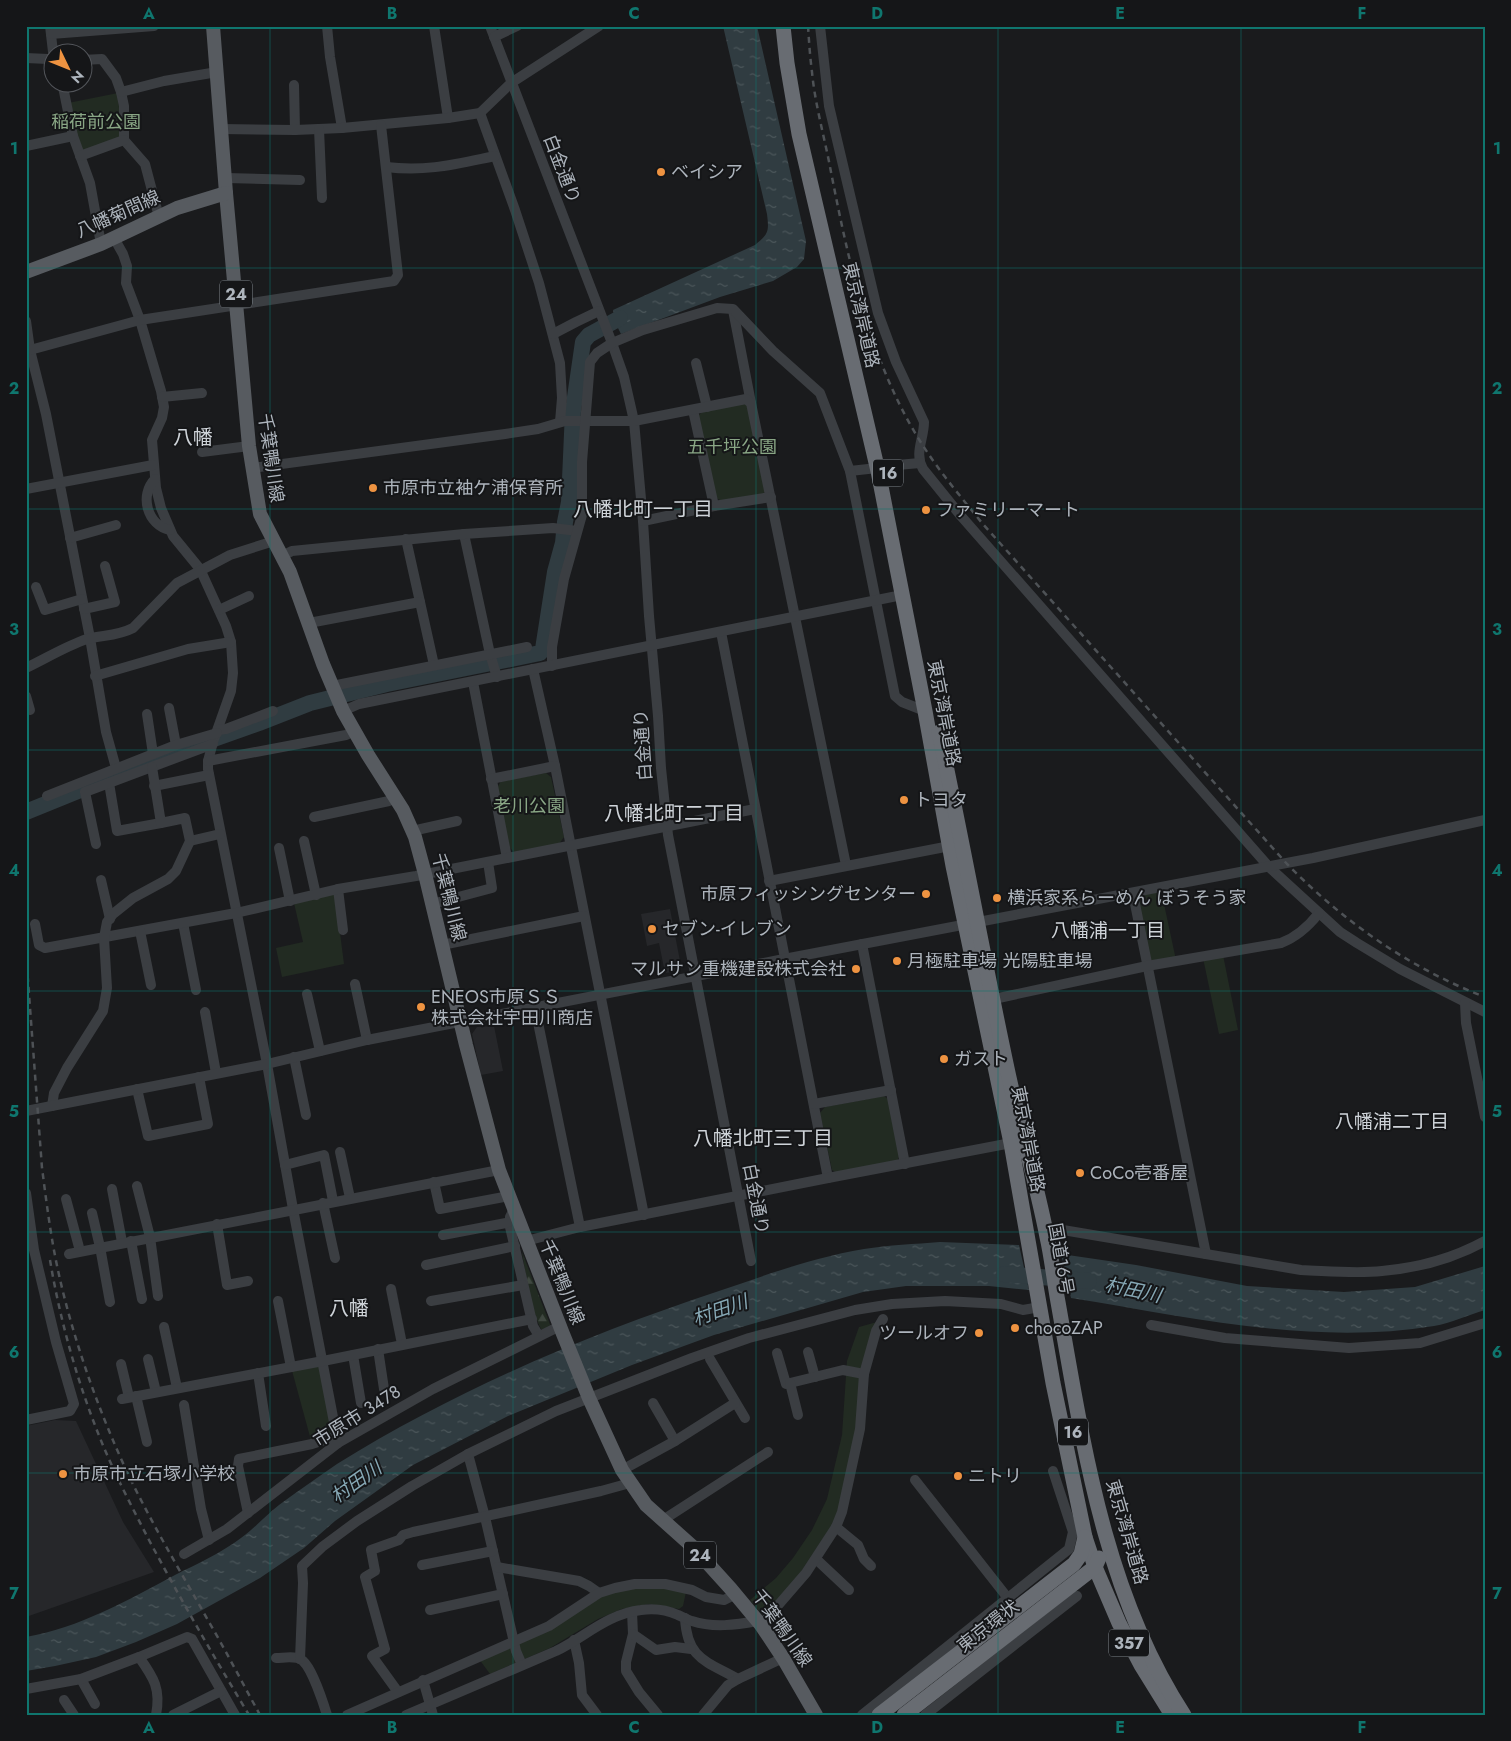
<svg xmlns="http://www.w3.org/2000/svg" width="1511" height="1741" viewBox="0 0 1511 1741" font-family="Jost,'Noto Sans JP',sans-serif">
<defs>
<pattern id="forest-firs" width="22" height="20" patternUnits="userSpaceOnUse" patternTransform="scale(1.25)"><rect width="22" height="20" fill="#222b22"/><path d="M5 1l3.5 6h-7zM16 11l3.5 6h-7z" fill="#3f4740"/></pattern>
<pattern id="water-ripples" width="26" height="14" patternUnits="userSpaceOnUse" patternTransform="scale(1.25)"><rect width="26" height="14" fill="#303c41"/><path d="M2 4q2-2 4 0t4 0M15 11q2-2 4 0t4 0" fill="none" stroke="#4b565a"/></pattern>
</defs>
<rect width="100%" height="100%" fill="#1a1b1d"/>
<g fill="#26272a">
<path d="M670 909 680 961 674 972 665 973 659 943 647 946 641 914Z"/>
<path d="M494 1026 503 1071 481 1075 472 1034 477 1027Z"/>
<path d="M55 1420 76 1421 123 1522 154 1572 26 1617V1426Z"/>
</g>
<path fill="url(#forest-firs)" d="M522 1252 551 1327 543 1331C534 1324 524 1266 522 1252Z"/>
<g fill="#222b22">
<path d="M118 93 121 137 81 152 68 103Z"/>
<path d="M744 403 751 406 767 488 763 494 722 501 716 498 698 416 702 412Z"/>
<path d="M546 773 551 777 564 837 559 844 515 853 509 847 497 788 501 781Z"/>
<path d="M1161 890 1176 960 1148 965 1134 895Z"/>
<path d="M335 894 344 964 282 977 276 948 303 942 294 903Z"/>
<path d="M1223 955 1238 1030 1219 1034 1203 958Z"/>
<path d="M884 1096 889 1100 900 1155 897 1161 837 1173 832 1170 820 1113 825 1107Z"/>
<path d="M877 1322 856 1433 836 1519 793 1584 762 1615 750 1600 776 1578 793 1558 812 1530 827 1499 842 1435 847 1361 859 1327Z"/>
<path d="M323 1361 337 1436 312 1444 291 1367Z"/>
<path d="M661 1585 686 1592 683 1606 679 1609 649 1604 622 1609 598 1619 550 1648 490 1674 479 1659 604 1593Z"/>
</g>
<g fill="url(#water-ripples)">
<path d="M723 26H757L806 241 804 259 797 267 773 281 720 297 621 334 616 324 613 310 755 245C769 234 769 231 767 214Z"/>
<path d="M940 1242 1019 1245 1029 1290 989 1286H906L863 1292 714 1335 632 1365 508 1416 413 1465 335 1521 304 1548 260 1578 177 1624 136 1642 96 1657 55 1666 26 1671V1637C79 1628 128 1600 175 1575 197 1564 221 1553 241 1538 255 1528 266 1515 279 1505 298 1491 318 1477 337 1464 456 1390 586 1335 719 1291 766 1275 815 1257 864 1249 889 1245 915 1244 940 1242Z"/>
<path d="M1061 1254 1136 1265 1247 1286 1344 1292 1415 1287 1485 1266V1310C1468 1315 1451 1323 1434 1326 1313 1346 1190 1317 1071 1298Z"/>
</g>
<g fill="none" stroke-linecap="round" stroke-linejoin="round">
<g stroke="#303c41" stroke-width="16">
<path d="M26 812 149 762 259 723 310 703 387 684 540 653 543 649 555 572 563 543 565 522 569 502 573 411 583 342 589 335 620 318"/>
<path d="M1004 1274 1089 1281"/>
</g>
<g stroke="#3b3e42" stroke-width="10">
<path d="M50 26 53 52"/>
<path d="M327 26 330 57 342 128"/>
<path d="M434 26 448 118"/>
<path d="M490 26 612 343 624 377 634 421 643 521 649 616 658 716 661 768 668 835 751 1261"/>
<path d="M820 26 829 106 878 313 896 362 924 422C924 439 914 453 923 469L961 516 1269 867 1340 932 1357 943 1400 969 1485 1012"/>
<path d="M51 34 154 26"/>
<path d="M494 37 517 26"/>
<path d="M26 58 48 59 52 61"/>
<path d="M82 60 102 59 116 78 121 92 124 106V140L145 164 159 217"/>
<path d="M62 82 73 136 90 183 101 244"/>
<path d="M294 85 295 130"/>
<path d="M121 92 164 81 217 72"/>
<path d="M480 113 515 210 539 283 560 363 562 398 560 422"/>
<path d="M221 129 295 130 342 128 448 118 480 113 511 83 599 26"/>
<path d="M319 129 322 198"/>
<path d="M26 146 73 136"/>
<path d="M80 156 124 140"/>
<path d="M386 167C427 172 456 164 495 156"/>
<path d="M226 178 300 180"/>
<path d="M114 238 123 254 127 266 126 283 140 320 161 391 164 407 162 418 152 440 156 488 161 508 173 536 200 569 226 626 231 642 233 673 231 691 213 742 208 761V769L267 1064 293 1209 338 1443"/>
<path d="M733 310 751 403"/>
<path d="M26 321 30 350 46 414 90 638 106 732 116 768"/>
<path d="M553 334 576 322 599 311"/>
<path d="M30 350 140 320 394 281 398 275 381 125"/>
<path d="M696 363 707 407"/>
<path d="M162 397 202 393"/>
<path d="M693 410 714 506"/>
<path d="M202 452 249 446"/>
<path d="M886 466 920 463"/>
<path d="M252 468 505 434 538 429 565 421H634L746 399 751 403 846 865"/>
<path d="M850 471 877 468"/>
<path d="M155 479C139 495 147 525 170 530"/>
<path d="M26 489 153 465"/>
<path d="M643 521 714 506 771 497"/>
<path d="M464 534 490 654 497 677"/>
<path d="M70 538 116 525"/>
<path d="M406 539 434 665"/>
<path d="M282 556 292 551 464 534 553 528 577 531"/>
<path d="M36 587 45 610 82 599"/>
<path d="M84 609 115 602 105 566"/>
<path d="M219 610 249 596"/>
<path d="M309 623 420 602"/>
<path d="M721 632 828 1178"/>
<path d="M552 666V647L564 579 582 515V462L590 362 597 353 612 343 643 330 717 308 733 309 773 351 820 393 850 471 895 696 902 702 925 711"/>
<path d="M26 668C47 658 66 646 87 639 103 635 118 636 133 628L177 583 230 555 274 541"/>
<path d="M533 669 555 766 644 1215"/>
<path d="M95 676 188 649 231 642"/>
<path d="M473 682 507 858"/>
<path d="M332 686 527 647"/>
<path d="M26 696 30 710"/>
<path d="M169 708 176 745"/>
<path d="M343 711 359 704 902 595"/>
<path d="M147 714 153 754"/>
<path d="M218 730 226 729 273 711"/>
<path d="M208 761 346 735 354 731"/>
<path d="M491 779 555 766"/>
<path d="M109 783 117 831 161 823"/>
<path d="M154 786 209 775"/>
<path d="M47 796 176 745 217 733"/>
<path d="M314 817 389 801 396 798"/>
<path d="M412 831 457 821"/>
<path d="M190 841 220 834"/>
<path d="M304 841 316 895"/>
<path d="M96 844 85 792 213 744"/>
<path d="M279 848 290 901"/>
<path d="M101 880 110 919"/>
<path d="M769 881 950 846"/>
<path d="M338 889 343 930"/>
<path d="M1133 894 1206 1254"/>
<path d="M432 904 492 888 488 862"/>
<path d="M183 923 196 990"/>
<path d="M35 924 39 945 45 948 236 913 338 889 416 876 755 809"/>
<path d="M140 931 151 985"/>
<path d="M862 944 905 1164"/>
<path d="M442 945 584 916"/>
<path d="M355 984 367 1040"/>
<path d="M307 994 320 1051"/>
<path d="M994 999 1147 966 1281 943C1297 937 1308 927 1319 913"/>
<path d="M1465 1003 1466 1023 1485 1117"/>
<path d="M535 1008 580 1227"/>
<path d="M205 1012 216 1073"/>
<path d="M294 1057 306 1115"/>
<path d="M137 1089 148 1136 208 1124 199 1077"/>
<path d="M814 1104 891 1090"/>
<path d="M52 1106 54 1093 67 1068 103 1011 107 988 104 938 107 922 113 914 133 898 168 879 176 871 190 841 185 818 161 823 152 767"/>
<path d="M26 1111 267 1064 367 1040 784 959 1313 858 1485 820"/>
<path d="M340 1152 350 1198"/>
<path d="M285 1165 324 1155 333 1201"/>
<path d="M434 1182 440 1209 509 1196"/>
<path d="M137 1186 150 1237 158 1296"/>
<path d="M112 1189 122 1242"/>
<path d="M26 1193 34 1250 56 1342 74 1404 70 1411 26 1420"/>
<path d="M66 1199 80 1251"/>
<path d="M323 1203 335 1258"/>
<path d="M514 1209 510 1217V1227L533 1326 539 1336"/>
<path d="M92 1213 100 1247 110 1302"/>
<path d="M217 1224 227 1285 248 1281"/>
<path d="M1045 1227 1301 1270C1328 1271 1356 1274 1382 1271 1417 1268 1454 1258 1485 1241"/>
<path d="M443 1235 506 1223 510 1221"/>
<path d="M131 1241 142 1299"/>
<path d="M526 1241 580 1227 828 1178 1011 1143"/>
<path d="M69 1254 499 1170"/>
<path d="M426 1265 515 1246"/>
<path d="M391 1289 402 1344"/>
<path d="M278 1301 291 1367"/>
<path d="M431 1301 523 1285"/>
<path d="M1151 1325 1225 1338 1349 1348 1420 1343 1485 1323"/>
<path d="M164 1327 177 1388"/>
<path d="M378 1349 384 1389"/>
<path d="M808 1352 815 1377"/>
<path d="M777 1353 786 1384 843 1370 864 1374"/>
<path d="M353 1355 361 1403"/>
<path d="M148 1359 156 1392"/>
<path d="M710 1359 745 1418"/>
<path d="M121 1364 129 1397"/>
<path d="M258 1373 266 1426"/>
<path d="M790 1383 798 1415"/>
<path d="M136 1396 147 1442"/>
<path d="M122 1399 323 1361 532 1319"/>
<path d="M653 1403 675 1441"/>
<path d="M184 1405 201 1509 209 1540"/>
<path d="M468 1454 485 1517 516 1651 522 1665"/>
<path d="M622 1470 675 1441 735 1403"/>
<path d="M915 1480 1007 1597"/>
<path d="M248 1513 238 1466 239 1459 312 1444 337 1436"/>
<path d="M663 1520 768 1452"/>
<path d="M836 1527 858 1545 864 1559 871 1566"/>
<path d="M184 1554 227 1529 338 1443 433 1389 560 1326"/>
<path d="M816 1559 849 1590"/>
<path d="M422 1565 493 1551"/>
<path d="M497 1567 579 1581 589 1586 599 1593"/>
<path d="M430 1610 503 1594"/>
<path d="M632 1612 633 1634 626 1662V1671L639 1692 658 1715"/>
<path d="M685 1618C687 1659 706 1661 738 1679"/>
<path d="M761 1625 806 1573 836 1527 842 1512 860 1429 864 1374 876 1331 883 1319"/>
<path d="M633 1634 656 1650 675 1647 691 1649"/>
<path d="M574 1640 579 1663 582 1695 597 1715"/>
<path d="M139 1657 187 1637 192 1639 235 1715"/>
<path d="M276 1658C284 1658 297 1655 303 1661 312 1669 323 1702 327 1715"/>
<path d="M300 1659 303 1583 302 1566 322 1547 357 1521 412 1486 468 1454 556 1411 692 1358 749 1338 855 1310 892 1304 945 1301 1001 1304 1023 1310 1040 1307"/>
<path d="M81 1679 95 1704"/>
<path d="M423 1680 433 1715"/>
<path d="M26 1689 81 1679 139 1657C154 1678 161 1689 156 1715"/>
<path d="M398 1692 372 1656 385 1649 365 1577 375 1571 371 1550 399 1540 403 1535 413 1532 601 1491 630 1483"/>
<path d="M64 1700 74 1715"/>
<path d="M173 1715 221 1691"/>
<path d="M347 1715 549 1626 599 1593 615 1588 635 1584H665L692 1590 706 1597 724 1600 736 1594"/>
<path d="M406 1715 556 1651C585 1637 607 1614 641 1610 654 1608 667 1610 678 1615 683 1617 688 1620 692 1621 713 1628 736 1625 757 1621"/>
<path d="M703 1715 728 1685 738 1679 783 1658"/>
<path d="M862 1715 1069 1549 1073 1532 1053 1471"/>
<path d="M925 1715 1077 1596"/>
</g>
<g stroke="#575b60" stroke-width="14">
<path d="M213 26 226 193 249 446 260 514 290 572 323 664 343 711 368 755 403 810 415 837 425 874 466 1045 499 1170 563 1334 589 1398 622 1470 646 1505 693 1547 731 1589 761 1625 783 1658 816 1715"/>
<path d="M26 272 101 244 177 208 226 193"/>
</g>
<g stroke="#686c72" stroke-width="15">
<path d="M783 26 787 63 799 134 878 471 925 711 953 866 1011 1143 1053 1383 1085 1537 1095 1567 1119 1623 1141 1665 1172 1715"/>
<path d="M939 732C963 844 983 956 1007 1068 1019 1125 1036 1180 1047 1237 1052 1259 1054 1281 1058 1302 1083 1443 1104 1593 1184 1715"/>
<path d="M879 1715 1074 1564 1081 1554 1085 1537"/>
<path d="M904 1715 1095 1567 1099 1558"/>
</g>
<g stroke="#4e5256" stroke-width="2.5" stroke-dasharray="6 5" stroke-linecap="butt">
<path d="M808 26C809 41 810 57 812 72 815 105 825 139 831 172 849 264 870 361 920 441 938 470 961 497 982 523L1287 864C1343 921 1409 968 1485 997"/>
<path d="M26 954 42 1168C45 1191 48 1215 52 1239 65 1317 95 1404 129 1476 153 1526 182 1574 209 1622 227 1653 243 1684 260 1715"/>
<path d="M50 1260C60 1320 77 1381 100 1438 114 1473 132 1507 149 1540 181 1600 214 1657 249 1715"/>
</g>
</g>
<path fill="none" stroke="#0f766e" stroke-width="1" stroke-opacity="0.55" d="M270 26V1715M513 26V1715M756 26V1715M998 26V1715M1241 26V1715M26 268H1485M26 509H1485M26 750H1485M26 991H1485M26 1232H1485M26 1473H1485"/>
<g fill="#ee9341" stroke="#151618" stroke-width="2">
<circle cx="661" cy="172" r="5"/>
<circle cx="373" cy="488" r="5"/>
<circle cx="926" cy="510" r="5"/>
<circle cx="904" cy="800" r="5"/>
<circle cx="926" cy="894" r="5"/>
<circle cx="997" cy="898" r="5"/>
<circle cx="652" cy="929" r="5"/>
<circle cx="897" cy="961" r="5"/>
<circle cx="856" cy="969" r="5"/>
<circle cx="421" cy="1007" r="5"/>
<circle cx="944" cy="1059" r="5"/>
<circle cx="1080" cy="1173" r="5"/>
<circle cx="1015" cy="1328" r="5"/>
<circle cx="979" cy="1333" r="5"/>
<circle cx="63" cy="1474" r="5"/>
<circle cx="958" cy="1476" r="5"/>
</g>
<g text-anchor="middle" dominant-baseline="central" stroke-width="4" stroke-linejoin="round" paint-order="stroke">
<g fill="#151618" stroke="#7f858b" stroke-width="1">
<rect x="220" y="280.5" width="32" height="27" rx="4"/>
<rect x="873" y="459.5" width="30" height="27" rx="4"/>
<rect x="1058" y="1418.5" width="30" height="27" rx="4"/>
<rect x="684" y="1541.5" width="32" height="27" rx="4"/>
<rect x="1109" y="1629.5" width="40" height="27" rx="4"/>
</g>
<g font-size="16" font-weight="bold" fill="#adb4bc">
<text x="236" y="294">24</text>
<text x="888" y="473">16</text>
<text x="1073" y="1432">16</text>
<text x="700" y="1555">24</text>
<text x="1129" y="1643">357</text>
</g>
<g font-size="18" fill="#89a685" stroke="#151618">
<text x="96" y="122">稲荷前公園</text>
<text x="732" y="447">五千坪公園</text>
<text x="529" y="806">老川公園</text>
</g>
<g font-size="18" fill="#adb4bc" stroke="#151618">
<text transform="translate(562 169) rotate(69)">白金通り</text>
<text transform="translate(118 214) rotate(-24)">八幡菊間線</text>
<text transform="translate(861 315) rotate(77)">東京湾岸道路</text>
<text transform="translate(271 458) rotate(82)">千葉鴨川線</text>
<text transform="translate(944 713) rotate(79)">東京湾岸道路</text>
<text transform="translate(643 745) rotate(-94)">白金通り</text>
<text transform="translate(449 897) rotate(76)">千葉鴨川線</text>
<text transform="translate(1028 1139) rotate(79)">東京湾岸道路</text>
<text transform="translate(756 1199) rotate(79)">白金通り</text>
<text transform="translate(1061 1259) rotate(80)">国道16号</text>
<text transform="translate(562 1282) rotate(68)">千葉鴨川線</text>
<text transform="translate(357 1416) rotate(-32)">市原市 3478</text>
<text transform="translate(1127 1532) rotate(74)">東京湾岸道路</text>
<text transform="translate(988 1626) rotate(-38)">東京環状</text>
<text transform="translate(782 1628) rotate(55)">千葉鴨川線</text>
</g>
<g font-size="18" fill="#adb4bc" stroke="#151618" text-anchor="start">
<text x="671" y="172">ベイシア</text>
<text x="383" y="488">市原市立袖ケ浦保育所</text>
<text x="936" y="510">ファミリーマート</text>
<text x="914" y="800">トヨタ</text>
<text x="916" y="894" text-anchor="end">市原フィッシングセンター</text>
<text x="1007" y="898">横浜家系らーめん ぼうそう家</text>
<text x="662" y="929">セブン-イレブン</text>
<text x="907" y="961">月極駐車場 光陽駐車場</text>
<text x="846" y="969" text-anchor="end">マルサン重機建設株式会社</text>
<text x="431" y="997">ENEOS市原ＳＳ<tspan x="431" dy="21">株式会社宇田川商店</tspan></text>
<text x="954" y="1059">ガスト</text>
<text x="1090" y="1173">CoCo壱番屋</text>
<text x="1025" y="1328">chocoZAP</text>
<text x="969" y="1333" text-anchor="end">ツールオフ</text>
<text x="73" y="1474">市原市立石塚小学校</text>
<text x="968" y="1476">ニトリ</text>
</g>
<g font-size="19" fill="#ced3d8" stroke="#151618">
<text x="1108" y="930">八幡浦一丁目</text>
<text x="1392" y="1121">八幡浦二丁目</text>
</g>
<g font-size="19" font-style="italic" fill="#86a8b5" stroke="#151618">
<text transform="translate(1133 1290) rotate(12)">村田川</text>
<text transform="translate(720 1310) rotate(-19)">村田川</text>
<text transform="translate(356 1482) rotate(-35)">村田川</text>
</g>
<g font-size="20" fill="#ced3d8" stroke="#151618">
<text x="193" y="437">八幡</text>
<text x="643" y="509">八幡北町一丁目</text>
<text x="674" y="813">八幡北町二丁目</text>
<text x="763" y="1138">八幡北町三丁目</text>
<text x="349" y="1308">八幡</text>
</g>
</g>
<rect width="1511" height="1741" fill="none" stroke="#151618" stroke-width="55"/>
<g transform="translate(68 68) rotate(133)"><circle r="24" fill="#151618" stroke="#52555a"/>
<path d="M0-4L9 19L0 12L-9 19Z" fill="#ee9341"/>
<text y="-8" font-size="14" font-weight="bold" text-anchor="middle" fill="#adb4bc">N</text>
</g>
<rect x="28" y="28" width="1456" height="1686" fill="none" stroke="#0f766e" stroke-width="2"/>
<g font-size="16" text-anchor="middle" font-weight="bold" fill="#0f766e">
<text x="149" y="19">A</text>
<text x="392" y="19">B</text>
<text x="634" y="19">C</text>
<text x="877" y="19">D</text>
<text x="1120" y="19">E</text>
<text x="1362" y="19">F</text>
<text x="14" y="154">1</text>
<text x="1497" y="154">1</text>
<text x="14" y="394">2</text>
<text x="1497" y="394">2</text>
<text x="14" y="635">3</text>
<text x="1497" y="635">3</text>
<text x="14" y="876">4</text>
<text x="1497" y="876">4</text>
<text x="14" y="1117">5</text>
<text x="1497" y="1117">5</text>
<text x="14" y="1358">6</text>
<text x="1497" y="1358">6</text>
<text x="14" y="1599">7</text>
<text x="1497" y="1599">7</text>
<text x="149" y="1733">A</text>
<text x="392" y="1733">B</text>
<text x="634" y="1733">C</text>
<text x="877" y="1733">D</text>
<text x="1120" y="1733">E</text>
<text x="1362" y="1733">F</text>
</g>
</svg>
